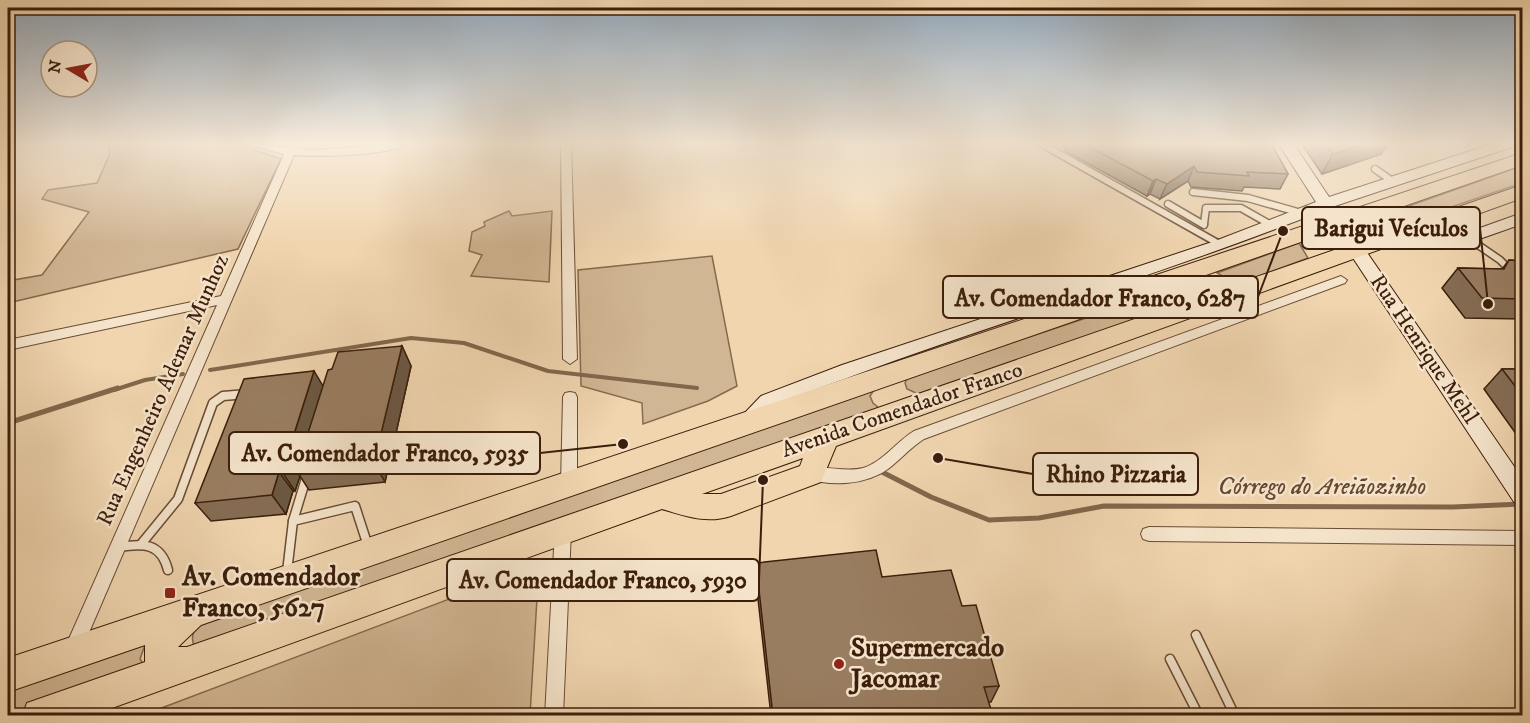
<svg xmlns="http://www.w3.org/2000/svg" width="1530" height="723" viewBox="0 0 1530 723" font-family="'IM FELL DW Pica',serif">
<rect width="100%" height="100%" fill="#f0d5af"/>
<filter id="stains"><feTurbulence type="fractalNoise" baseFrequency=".00333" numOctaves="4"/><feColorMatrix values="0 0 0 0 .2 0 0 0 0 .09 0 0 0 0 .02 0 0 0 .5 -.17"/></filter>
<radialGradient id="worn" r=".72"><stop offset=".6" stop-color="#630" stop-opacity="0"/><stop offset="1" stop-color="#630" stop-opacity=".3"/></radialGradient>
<g fill="#d1b693" stroke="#866a4f" stroke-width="1.5">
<path d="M109 143H235L281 159 238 249 8 303V281L42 275 89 212 42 199 48 190 97 183 109 156Z"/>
<path d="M1522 166V183L1381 231 1372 219Z"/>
<path d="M509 211 512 216 552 211 549 282 471 276 482 255 469 251 472 232 485 226 484 222Z"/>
<path d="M1299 243 1308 258 1230 287 1228 279 1217 273Z"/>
<path d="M712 256 737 386 708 401 643 424 642 403 581 386 578 270Z"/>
<path d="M1197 281 1208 287 1210 296 918 394 907 389 905 383 907 378Z"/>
<path d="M874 390 870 396 873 403 879 408 195 647C190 639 193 631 199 624Z"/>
<path d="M539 565 530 715H143Z"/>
<path d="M156 634 146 642 140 659 146 668 8 715V684Z"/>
</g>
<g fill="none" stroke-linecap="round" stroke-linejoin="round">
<g stroke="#82674c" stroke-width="4">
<path d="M210 370 411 338 464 343 548 371 697 388"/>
<path d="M114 390 145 380 183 374"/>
</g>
<g stroke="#82674c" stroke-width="5">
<path d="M8 423 118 388"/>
<path d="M882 472 931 497 989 520 1039 518 1104 506 1453 507 1522 504"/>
</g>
<defs>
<g id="lane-far1">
<path d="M1040 143 1221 245"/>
<path d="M1375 169 1392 181"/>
<path d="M1193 192 1248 198 1301 213"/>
<path d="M1168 204 1204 225"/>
<path d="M1204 224 1206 208H1241L1271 225"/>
<path d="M1468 238 1500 260 1522 282"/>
</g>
<g id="lane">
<path d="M293 521 307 475"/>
<path d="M142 543 178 499 213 403 223 396 247 394"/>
<path d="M119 547C144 543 161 543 168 570"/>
<path d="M287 572 293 521 355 506 368 546"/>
<path d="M1196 635 1235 716"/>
<path d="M1170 659 1199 716"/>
</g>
<g id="street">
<path d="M242 143H260L287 148 289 143H299L297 149C335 152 372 143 410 143 391 156 318 157 294 155L79 656 73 659 67 656 64 650 217 305 8 350V340L221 296 284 154Z"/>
<path d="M561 143H571L577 359 570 364 563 359Z"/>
<path d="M1341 276 1347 280 1345 283 924 439C910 448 900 460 888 469 866 485 831 487 806 478L803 474 806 470C823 464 844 473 863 468 883 462 897 441 914 431Z"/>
<path d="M570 392 575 393 577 397V484L574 488 569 490 564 488 561 484 563 397 565 393Z"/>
<path d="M563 523 569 525 571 530 563 716H545L555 530 557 525Z"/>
<path d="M1149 527 1522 531V545L1149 541 1143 539 1141 534 1143 529Z"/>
</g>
<g id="secondary">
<path d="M1278 143H1293L1329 197 1495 143H1517L1515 146 1335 206 1522 478V504L1514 502 1322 211C1169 272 1010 318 855 375 835 383 791 396 775 407 762 416 756 433 739 428L736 422 761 396 842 365 1215 241 1316 202Z"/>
<path d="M1522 213V224L1468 243 1392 242 1384 237 1392 232 1466 233Z"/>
</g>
<path id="highway" d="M1522 153V165L201 625 178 647H187L1522 185V198L836 446 821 482 731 516C707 524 685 516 662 509L90 716H22L27 703 145 662V645L8 692V658ZM803 458 800 466 721 494H702Z"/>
</defs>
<use href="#lane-far1" stroke="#684c34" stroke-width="9"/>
<use href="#lane" stroke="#684c34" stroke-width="11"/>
<use href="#street" stroke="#684c34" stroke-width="2"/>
<use href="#secondary" stroke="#3b1e0b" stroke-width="2"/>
<use href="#highway" stroke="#3b1e0b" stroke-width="2"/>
<use href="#lane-far1" stroke="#f5e4cb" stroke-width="6"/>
<use href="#lane" stroke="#f5e4cb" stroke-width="8"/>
<use href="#street" fill="#f5e4cb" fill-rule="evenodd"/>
<use href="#secondary" fill="#f5e4cb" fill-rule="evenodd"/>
<use href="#highway" fill="#f0d5af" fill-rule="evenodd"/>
</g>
<g fill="#846c53" stroke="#3b1e0b" stroke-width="1.5">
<path d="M1063 143H1271L1288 174 1280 189 1244 187 1242 191 1191 187 1188 181 1160 199 1150 194 1147 196 1065 151Z"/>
<path d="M1301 143H1388L1381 154 1322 174Z"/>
<path d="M1509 260 1522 261V319L1465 318 1442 288 1458 268 1502 269Z"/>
<path d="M402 346 411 366 385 482 309 490 300 476 295 491H293L286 514 211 521 195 503 323 386 332 369Z"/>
<path d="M1502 369H1522V438H1519L1484 389Z"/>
<path d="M756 563 882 577 962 606 999 686 991 702H988L993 716H771L756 581Z"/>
</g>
<g fill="#6b5843" stroke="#3b1e0b" stroke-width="1.5">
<path d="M1368 143H1388L1381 154 1322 174 1333 154Z"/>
<path d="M1194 166 1188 181 1160 199 1167 184Z"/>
<path d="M1156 179 1150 194 1147 196 1153 181Z"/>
<path d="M402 346 411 366 385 482 374 463Z"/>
<path d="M314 371 326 391 296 471 300 476 295 491 282 472Z"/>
<path d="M279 472 293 491 286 514 272 495Z"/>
</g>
<g fill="#997d60" stroke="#3b1e0b" stroke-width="1.5">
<path d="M1082 143H1271L1288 174 1247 172 1249 176 1197 172 1194 166 1167 184 1156 179 1153 181Z"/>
<path d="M1325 143H1368L1333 154Z"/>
<path d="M1509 260 1522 261V299L1482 298 1458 268 1504 269Z"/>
<path d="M402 346 374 463 296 471 328 370 332 369 338 352Z"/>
<path d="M1502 369H1522V395Z"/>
<path d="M314 371 282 472H279L272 495 195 503 244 379Z"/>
<path d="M876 550 882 577 951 570 962 606 976 605 999 686 984 687 993 716H773L756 563Z"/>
</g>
<linearGradient id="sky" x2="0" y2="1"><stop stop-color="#92a8bb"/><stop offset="0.59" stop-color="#f8ecdb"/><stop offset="1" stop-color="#f8ecdb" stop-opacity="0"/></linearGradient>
<rect width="1530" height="244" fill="url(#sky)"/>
<g fill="#8f2418" stroke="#f5e4cb" stroke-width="2">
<rect x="164" y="587" width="12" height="12" rx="3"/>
<circle cx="839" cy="664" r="6"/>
</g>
<g text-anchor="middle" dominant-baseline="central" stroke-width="5" stroke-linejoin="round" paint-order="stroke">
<g font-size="22" fill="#3b1e0b" stroke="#f5e4cb">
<text transform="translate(1424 349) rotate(56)">Rua Henrique Mehl</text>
<text transform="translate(163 390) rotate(-66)">Rua Engenheiro Ademar Munhoz</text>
<text transform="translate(902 410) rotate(-19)">Avenida Comendador Franco</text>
</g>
<g font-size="24" font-style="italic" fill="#654831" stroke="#f5e4cb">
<text x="1322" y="487">Córrego do Areiãozinho</text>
</g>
<g font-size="27" font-weight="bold" fill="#3b1e0b" stroke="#f5e4cb" text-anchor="start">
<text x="182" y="577">Av. Comendador<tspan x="182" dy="31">Franco, 5627</tspan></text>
<text x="851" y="648">Supermercado<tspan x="851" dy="31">Jacomar</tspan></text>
</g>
</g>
<path fill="none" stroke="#3b1e0b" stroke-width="2" d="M1488 304L1480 228M1283 231L1258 297M623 444L540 453M938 458L1033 474M763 480L759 580"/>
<g fill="#3b1e0b" stroke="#f5e4cb" stroke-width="2">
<circle cx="1488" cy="304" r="6"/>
<circle cx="1283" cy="231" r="6"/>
<circle cx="623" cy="444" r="6"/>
<circle cx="938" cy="458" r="6"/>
<circle cx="763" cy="480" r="6"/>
</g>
<g fill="#f5e4cb" stroke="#3b1e0b" stroke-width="2">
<rect x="1302" y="207" width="178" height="42" rx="6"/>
<rect x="943" y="276" width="315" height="42" rx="6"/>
<rect x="229" y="432" width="311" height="42" rx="6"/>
<rect x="1033" y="453" width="165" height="42" rx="6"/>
<rect x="447" y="559" width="312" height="42" rx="6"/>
</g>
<g font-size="24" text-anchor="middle" font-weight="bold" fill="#3b1e0b">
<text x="1391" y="236">Barigui Veículos</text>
<text x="1100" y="306">Av. Comendador Franco, 6287</text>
<text x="385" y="461">Av. Comendador Franco, 5935</text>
<text x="1116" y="482">Rhino Pizzaria</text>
<text x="603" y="588">Av. Comendador Franco, 5930</text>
</g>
<rect width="1530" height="723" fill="none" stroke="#f0d5af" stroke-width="30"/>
<rect x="9" y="9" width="1512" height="705" fill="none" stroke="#3b1e0b" stroke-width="3"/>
<rect x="15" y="15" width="1500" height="693" fill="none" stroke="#3b1e0b" stroke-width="1.5"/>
<g transform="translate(69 69) rotate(280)"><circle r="28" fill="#f5e4cb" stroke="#ab957e" stroke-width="1.5"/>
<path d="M0-4.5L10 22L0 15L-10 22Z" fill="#8f2418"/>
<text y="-9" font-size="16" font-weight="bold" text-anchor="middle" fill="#3b1e0b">N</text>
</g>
<rect width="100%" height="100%" filter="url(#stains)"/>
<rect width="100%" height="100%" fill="url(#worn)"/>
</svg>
